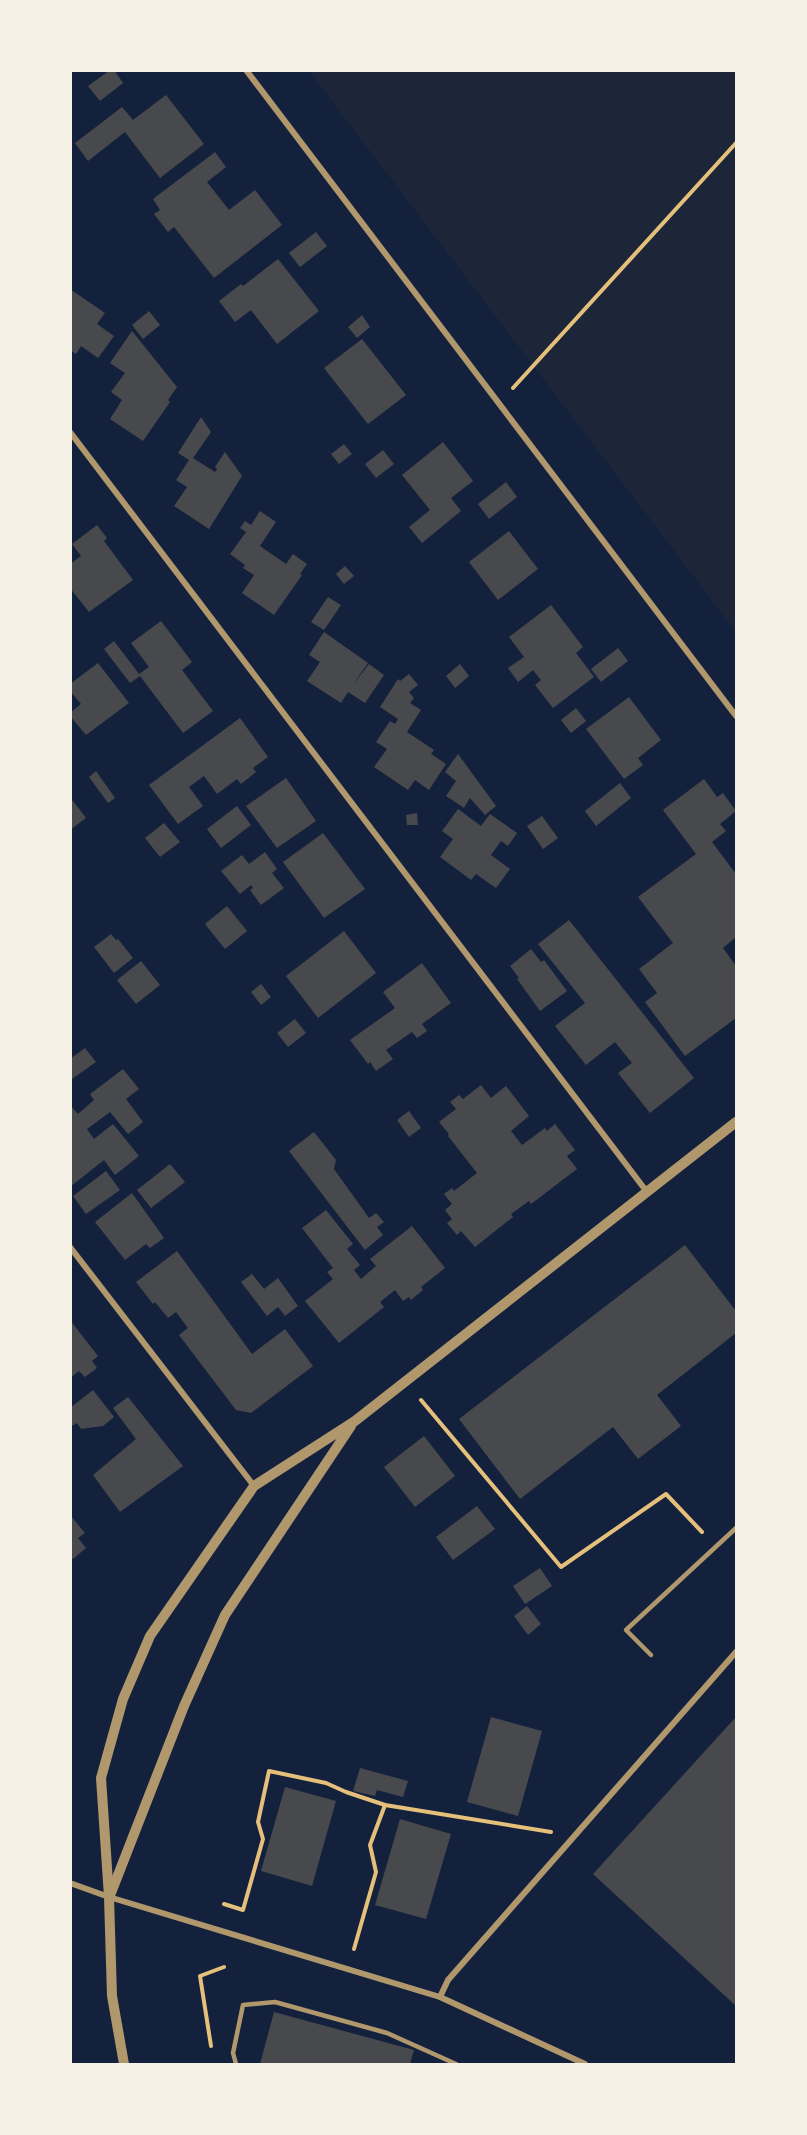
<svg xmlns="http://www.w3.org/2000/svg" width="807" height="2135" viewBox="0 0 807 2135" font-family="Raleway,sans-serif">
<rect width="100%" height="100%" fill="#14213d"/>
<path fill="#1d2539" d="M309 71H736V632Z"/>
<g fill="#48494c">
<path d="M110 70H114L123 83 100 101 88 86Z"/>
<path d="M166 95 204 144 160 178 125 132 88 161 75 143 122 107 133 120Z"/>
<path d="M215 152 226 167 207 182 229 210 255 190 282 225 214 278 174 227 168 232 154 214 160 210 153 199Z"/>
<path d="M316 232 327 246 300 267 289 253Z"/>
<path d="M278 259 319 311 277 344 251 310 235 322 219 301 241 284 243 286Z"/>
<path d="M70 289 105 313 97 324 114 336 98 358 81 346 76 354 70 350Z"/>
<path d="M149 311 160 325 143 339 132 325Z"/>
<path d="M362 315 370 327 357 338 348 327Z"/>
<path d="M132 331 177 387 168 400 170 402 143 441 110 419 122 400 111 392 125 373 110 363Z"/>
<path d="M362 339 406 395 368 424 324 368Z"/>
<path d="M201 417 211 432 193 458 215 472 217 469 215 467 225 452 242 476 209 529 174 506 187 487 176 480 189 460 178 453Z"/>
<path d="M443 442 473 481 451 498 461 511 422 543 409 527 430 510 402 475Z"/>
<path d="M344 444 352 454 339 464 331 454Z"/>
<path d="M383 450 394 464 376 478 365 464Z"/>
<path d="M506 482 517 497 489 519 478 504Z"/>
<path d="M260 511 276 522 260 546 286 564 293 554 307 564 300 574 302 575 274 615 242 593 254 575 243 568 245 565 230 554 246 532 240 528 245 521 251 525Z"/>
<path d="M97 525 107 538 104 541 133 580 89 612 70 588V564L81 556 72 544Z"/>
<path d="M509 531 538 569 498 600 469 562Z"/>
<path d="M345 566 354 576 344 584 336 574Z"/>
<path d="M328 597 341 605 324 630 311 622Z"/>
<path d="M551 605 583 647 576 653 594 677 553 708 535 685 541 680 533 670 518 682 508 668 524 657 509 637Z"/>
<path d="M161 621 192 662 182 670 213 711 183 733 140 676 130 683 104 649 114 641 139 674 149 667 131 643Z"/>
<path d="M324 632 368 663 352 686 369 664 384 675 365 703 348 692 341 703 307 681 320 662 309 655Z"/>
<path d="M618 648 628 661 601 682 591 669Z"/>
<path d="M98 663 129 703 86 735 70 716V713L81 704 70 691V684Z"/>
<path d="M460 664 469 676 455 688 446 676Z"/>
<path d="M409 674 418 685 409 692 414 698 410 703 421 710 407 732 434 750 431 754 446 764 429 790 415 780 408 790 374 767 387 749 376 742 390 721 395 724 398 719 380 707 398 679 400 681Z"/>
<path d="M629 697 661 740 638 758 643 765 624 779 586 729Z"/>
<path d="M576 708 586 721 571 733 561 720Z"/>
<path d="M240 718 268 757 253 768 256 772 241 784 237 779 217 794 204 776 189 787 203 806 178 824 149 785Z"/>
<path d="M458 754 496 806 485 815 470 798 464 808 446 796 456 781 445 772Z"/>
<path d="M96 771 115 798 108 803 89 777Z"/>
<path d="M286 778 316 821 277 848 246 806Z"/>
<path d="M704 779 717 797 723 793 736 811 720 824 726 831 712 842 736 874V937L723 948 736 966V1018L685 1056 645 1002 657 993 639 969 673 943 638 897 696 854 663 810Z"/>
<path d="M620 783 631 798 596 826 585 811Z"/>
<path d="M70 797 86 818 70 830Z"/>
<path d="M237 806 251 825 221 848 207 829Z"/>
<path d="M458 809 481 826 490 814 517 833 508 846 501 841 491 855 510 869 496 888 476 874 471 880 440 857 453 839 442 831Z"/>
<path d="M417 813 418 825H407L406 815Z"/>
<path d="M542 816 558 838 543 849 527 826Z"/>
<path d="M164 823 180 842 160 857 145 838Z"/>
<path d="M323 833 365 889 324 918 283 862Z"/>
<path d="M265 852 277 869 272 873 284 888 261 905 250 890 253 888 251 885 240 894 221 871 242 855 249 864Z"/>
<path d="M227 906 247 931 225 949 205 924Z"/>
<path d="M569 920 694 1078 650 1113 618 1073 632 1063 615 1042 586 1065 555 1026 585 1003 538 944Z"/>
<path d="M344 931 376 973 318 1018 286 976Z"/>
<path d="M111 934 116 940 118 939 133 958 114 973 94 947Z"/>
<path d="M531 949 541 962 544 960 567 991 540 1011 517 979 519 978 510 966Z"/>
<path d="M141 961 160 985 136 1004 117 980Z"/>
<path d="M422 963 451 1003 422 1024 427 1031 417 1038 412 1032 386 1050 393 1059 376 1071 370 1062 368 1064 350 1040 395 1008 383 992Z"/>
<path d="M261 984 271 997 261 1005 251 992Z"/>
<path d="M295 1019 306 1033 288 1047 277 1033Z"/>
<path d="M85 1048 96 1062 72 1079 70 1077V1059Z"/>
<path d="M123 1069 139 1089 126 1099 143 1122 128 1134 110 1112 87 1129 94 1139 113 1124 139 1156 115 1175 104 1160 70 1187V1105L78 1114 94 1100 90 1094Z"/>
<path d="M481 1085 491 1098 506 1086 529 1116 511 1131 522 1145 545 1128 547 1131 555 1124 575 1150 567 1156 577 1169 531 1204 529 1201 511 1214 513 1217 475 1247 461 1231 457 1235 447 1223 452 1219 445 1210 452 1204 444 1194 452 1188 454 1191 477 1173 448 1136 449 1134 439 1122 456 1109 450 1102 459 1095 463 1099Z"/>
<path d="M409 1111 421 1128 409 1137 397 1120Z"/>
<path d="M314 1132 336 1160 334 1169 369 1218 376 1213 384 1222 377 1227 383 1235 365 1250 289 1151Z"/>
<path d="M170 1164 185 1182 151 1208 137 1190Z"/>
<path d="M106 1171 120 1190 86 1214 73 1196Z"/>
<path d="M132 1193 164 1238 150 1248 146 1244 125 1260 95 1222Z"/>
<path d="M326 1210 353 1244 347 1249 360 1265 354 1270 361 1279 376 1266 370 1259 412 1226 445 1268 421 1287 423 1290 411 1300 409 1297 403 1301 395 1290 380 1302 384 1307 339 1343 305 1301 333 1279 327 1272 333 1268 302 1228Z"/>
<path d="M685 1245 736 1311V1333L657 1395 681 1426 638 1459 613 1427 520 1499 459 1419Z"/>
<path d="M177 1251 252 1354 285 1329 313 1366 251 1413 236 1410 179 1335 188 1328 176 1312 168 1318 155 1302 153 1304 136 1282Z"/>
<path d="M252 1274 264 1289 278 1278 298 1306 285 1316 278 1307 267 1316 241 1282Z"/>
<path d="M70 1320 98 1356 92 1361 97 1368 85 1377 79 1371 70 1378Z"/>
<path d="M93 1390 114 1417 103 1426 81 1429 77 1423 70 1427V1408Z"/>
<path d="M128 1397 183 1466 120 1512 93 1475 136 1439 113 1408Z"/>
<path d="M424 1436 455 1476 415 1507 384 1467Z"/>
<path d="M477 1506 495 1529 453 1560 436 1537Z"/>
<path d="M70 1515 85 1533 78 1538 86 1548 73 1559 70 1556Z"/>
<path d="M540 1568 552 1586 525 1604 513 1586Z"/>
<path d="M527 1606 541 1624 528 1635 514 1616Z"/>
<path d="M491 1717 542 1731 518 1816 467 1802Z"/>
<path d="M736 1717V2006L593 1874Z"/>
<path d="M360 1768 408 1781 403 1797 377 1790 375 1796 353 1791Z"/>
<path d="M285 1787 336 1801 312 1886 261 1871Z"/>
<path d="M400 1819 451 1834 426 1919 375 1905Z"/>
<path d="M274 2012 414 2050 410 2064H260Z"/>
</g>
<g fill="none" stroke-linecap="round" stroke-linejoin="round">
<g stroke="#e5c07b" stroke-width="4">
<path d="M513 388 736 143"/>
<path d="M421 1400 561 1567 666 1494 702 1532"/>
<path d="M224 1904 243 1910 263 1839 258 1822 269 1771 326 1783 346 1792 385 1805 551 1832"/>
<path d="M354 1949 376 1872 370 1845 385 1805"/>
<path d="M211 2046 200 1976 224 1967"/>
</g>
<g stroke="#b1986c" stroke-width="4.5">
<path d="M651 1655 626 1630 736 1528"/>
<path d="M236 2064 233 2053 243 2005 275 2002 387 2033 456 2064"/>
</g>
<g stroke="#b1986c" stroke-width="6">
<path d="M246 70 736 716"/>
<path d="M70 432 647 1192"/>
<path d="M70 1247 254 1486"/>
<path d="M70 1883 109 1897 440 1997 585 2064"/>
<path d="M440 1997 448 1980 736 1652"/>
</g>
<g stroke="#b1986c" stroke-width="10">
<path d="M111 1893 184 1706 225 1615 351 1426"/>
<path d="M124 2064 112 1996 109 1897 101 1778 123 1699 150 1636 254 1486 355 1421 736 1122"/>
</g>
</g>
<rect width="807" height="2135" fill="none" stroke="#f6f1e7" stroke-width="144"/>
</svg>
